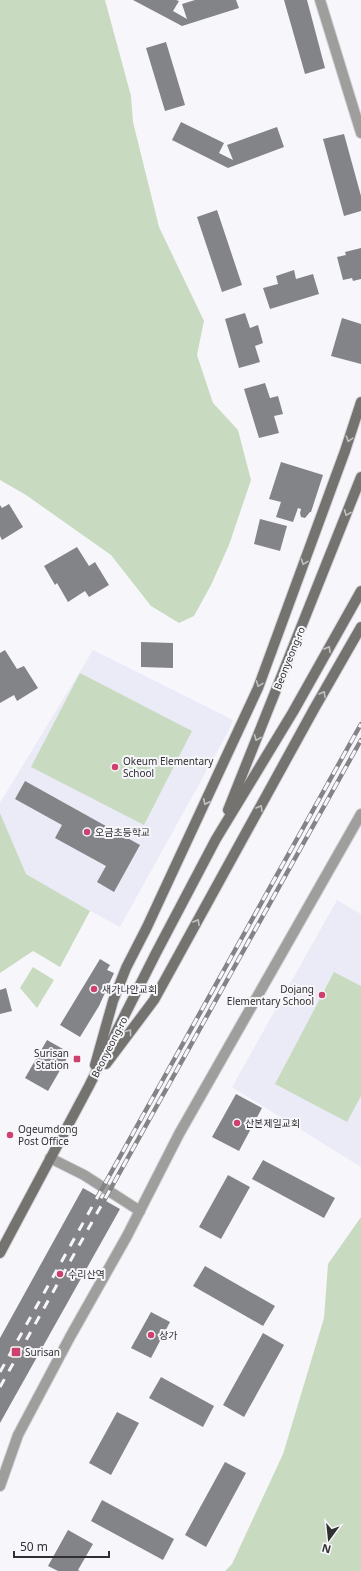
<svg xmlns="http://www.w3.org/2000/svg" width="361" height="1571" viewBox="0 0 361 1571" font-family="'Noto Sans','Noto Sans KR',sans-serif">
<rect width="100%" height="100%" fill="#f7f7fb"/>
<g fill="#eaebf7">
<path d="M93 650 233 720 228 732 120 927 90 911 26 874 0 813V803Z"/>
<path d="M337 900 361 914V1167L232 1087Z"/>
</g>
<g fill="#c8dbc1">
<path d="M0 0H105L131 96 133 122 159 227 204 321 197 355 213 403 238 430 251 480 229 545 211 585 194 616 179 623 151 606 111 555 26 495 0 480Z"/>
<path d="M80 673 192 731 144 825 31 767Z"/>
<path d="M0 813 26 874 90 911 60 967 33 951 0 973Z"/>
<path d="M33 967 54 980 37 1008 20 988Z"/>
<path d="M334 972 361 986V1096L347 1122 275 1084Z"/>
<path d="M361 1217V1571H225L232 1564 283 1454 324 1318 328 1264Z"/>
</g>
<g fill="#838487">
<path d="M133 0H176L179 1 173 11 187 19 182 4 195 0H236L239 8 182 26Z"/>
<path d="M284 0H307L325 68 305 74Z"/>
<path d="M166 42 185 105 165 111 146 48Z"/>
<path d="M181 122 224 143 219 153 233 160 227 145 277 127 284 147 228 168 172 140Z"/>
<path d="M344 134 361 196V211L344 216 323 139Z"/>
<path d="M217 210 242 285 222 292 197 217Z"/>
<path d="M361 248V279L353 281 352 278 343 280 337 257 346 255 345 252Z"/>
<path d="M294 270 296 279 313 274 319 294 270 309 263 288 278 284 276 276Z"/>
<path d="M245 313 250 328 258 325 263 343 255 346 260 362 239 368 225 319Z"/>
<path d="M342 318 361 324V364L331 356Z"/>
<path d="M265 383 270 398 278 396 283 414 274 416 279 433 259 438 244 389Z"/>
<path d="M281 462 323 475 311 512H310L305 518 301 517 300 513 301 509 298 508 293 522 276 517 281 502 269 499Z"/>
<path d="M9 504 23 527 2 540 0 536V505L2 508Z"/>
<path d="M260 519 287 526 280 551 254 544Z"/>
<path d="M77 547 89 566 95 562 109 585 89 597 85 591 68 602 57 583 55 585 44 566Z"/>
<path d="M141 642 173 643V668L141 667Z"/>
<path d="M5 650 17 669 24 666 38 688 17 701 14 695 0 703V653Z"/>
<path d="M25 781 140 845 114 892 97 882 106 866 55 838 62 825 15 799Z"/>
<path d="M100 959 110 965 107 970 114 973 99 1006 80 1037 60 1025Z"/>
<path d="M6 988 12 1011 0 1014V990Z"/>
<path d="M47 1040 70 1053 48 1091 25 1078Z"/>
<path d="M236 1094 262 1108 239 1151 212 1137Z"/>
<path d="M263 1160 335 1198 324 1218 252 1179Z"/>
<path d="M228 1175 250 1187 221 1239 199 1227Z"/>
<path d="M83 1188 120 1209 0 1423V1338Z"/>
<path d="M205 1266 275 1306 263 1326 193 1286Z"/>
<path d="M151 1312 170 1322 151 1358 131 1348Z"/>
<path d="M263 1333 284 1345 244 1417 223 1405Z"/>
<path d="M161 1377 214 1406 203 1427 149 1398Z"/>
<path d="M117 1412 139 1423 111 1475 89 1463Z"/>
<path d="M225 1462 246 1473 206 1547 185 1535Z"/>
<path d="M102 1500 174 1539 163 1560 91 1521Z"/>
<path d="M68 1530 93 1544 78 1570 80 1571H58L48 1566Z"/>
</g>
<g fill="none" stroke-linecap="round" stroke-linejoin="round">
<defs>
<g id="street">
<path d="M320 0 361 133"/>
<path d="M50 1158 84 1175 140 1211"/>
<path d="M0 1486 18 1435 70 1337 127 1236 179 1134 361 814"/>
</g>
<g id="secondary">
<path d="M228 810 361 477"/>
<path d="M106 1064 154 1000 314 709 361 627"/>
<path d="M95 1065 113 1001 126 968 147 927 258 688 345 451 361 402"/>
<path d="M0 1253 89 1086 156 953 216 839 293 712 361 591"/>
</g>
</defs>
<use href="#street" stroke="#d3d3d7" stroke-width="12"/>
<use href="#secondary" stroke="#d3d3d7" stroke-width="12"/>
<use href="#street" stroke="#9e9e9c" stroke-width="10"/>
<use href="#secondary" stroke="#747370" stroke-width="10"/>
<defs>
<g id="rail">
<path d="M0 1372 361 724"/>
<path d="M0 1387 361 740"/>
</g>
</defs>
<use href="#rail" stroke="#848487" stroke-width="4.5"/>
<use href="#rail" stroke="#f7f7fb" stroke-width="3" stroke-dasharray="9" stroke-linecap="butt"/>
</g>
<defs><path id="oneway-chevron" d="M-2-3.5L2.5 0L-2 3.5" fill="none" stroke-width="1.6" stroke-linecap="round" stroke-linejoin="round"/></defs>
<g stroke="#c3c2c3">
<use href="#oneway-chevron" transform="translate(349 439) rotate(108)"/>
<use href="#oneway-chevron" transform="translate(347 513) rotate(112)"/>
<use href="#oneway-chevron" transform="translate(304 562) rotate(110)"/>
<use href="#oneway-chevron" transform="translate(328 649) rotate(-61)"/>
<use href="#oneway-chevron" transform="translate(259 684) rotate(111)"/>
<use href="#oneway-chevron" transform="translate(323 694) rotate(-60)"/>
<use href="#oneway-chevron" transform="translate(257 738) rotate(112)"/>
<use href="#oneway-chevron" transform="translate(206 802) rotate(115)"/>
<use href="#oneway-chevron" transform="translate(260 808) rotate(-61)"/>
<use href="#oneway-chevron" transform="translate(197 922) rotate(-61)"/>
<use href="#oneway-chevron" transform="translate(129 1032) rotate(-53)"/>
</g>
<g fill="#ce416f" stroke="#f7f7fb" stroke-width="1.5">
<circle cx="115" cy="767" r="4"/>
<circle cx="87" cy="832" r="4"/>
<circle cx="94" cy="989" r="4"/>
<circle cx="322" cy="995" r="4"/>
<rect x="73" y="1055" width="8" height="8" rx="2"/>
<circle cx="237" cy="1123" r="4"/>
<circle cx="10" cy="1135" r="4"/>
<circle cx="60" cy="1274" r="4"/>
<circle cx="151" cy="1335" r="4"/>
<rect x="11" y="1347" width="10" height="10" rx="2"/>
</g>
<g text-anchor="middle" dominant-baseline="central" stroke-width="4" stroke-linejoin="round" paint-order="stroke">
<g font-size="10" fill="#303032" stroke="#f7f7fb">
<text transform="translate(289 658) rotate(-68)">Beonyeong-ro</text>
<text transform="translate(109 1047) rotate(-63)">Beonyeong-ro</text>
</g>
<g font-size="10" fill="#303032" stroke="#f7f7fb" text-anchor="start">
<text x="123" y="761">Okeum Elementary<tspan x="123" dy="12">School</tspan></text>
<text x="95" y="832">오금초등학교</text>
<text x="102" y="989">새가나안교회</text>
<text x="314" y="989" text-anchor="end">Dojang<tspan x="314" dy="12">Elementary School</tspan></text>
<text x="69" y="1053" text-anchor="end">Surisan<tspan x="69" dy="12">Station</tspan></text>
<text x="245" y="1123">산본제일교회</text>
<text x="18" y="1129">Ogeumdong<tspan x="18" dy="12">Post Office</tspan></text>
<text x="68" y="1274">수리산역</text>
<text x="159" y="1335">상가</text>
<text x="25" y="1352">Surisan</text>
</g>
</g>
<g transform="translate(329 1539) rotate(195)" stroke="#f7f7fb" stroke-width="3" paint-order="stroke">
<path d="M0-3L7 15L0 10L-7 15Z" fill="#303032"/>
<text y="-6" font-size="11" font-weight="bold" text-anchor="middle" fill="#303032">N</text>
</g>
<path d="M14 1551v6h95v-6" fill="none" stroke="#303032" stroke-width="2"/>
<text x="20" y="1551" font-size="12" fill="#303032" stroke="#f7f7fb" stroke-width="3" paint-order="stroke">50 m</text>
</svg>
